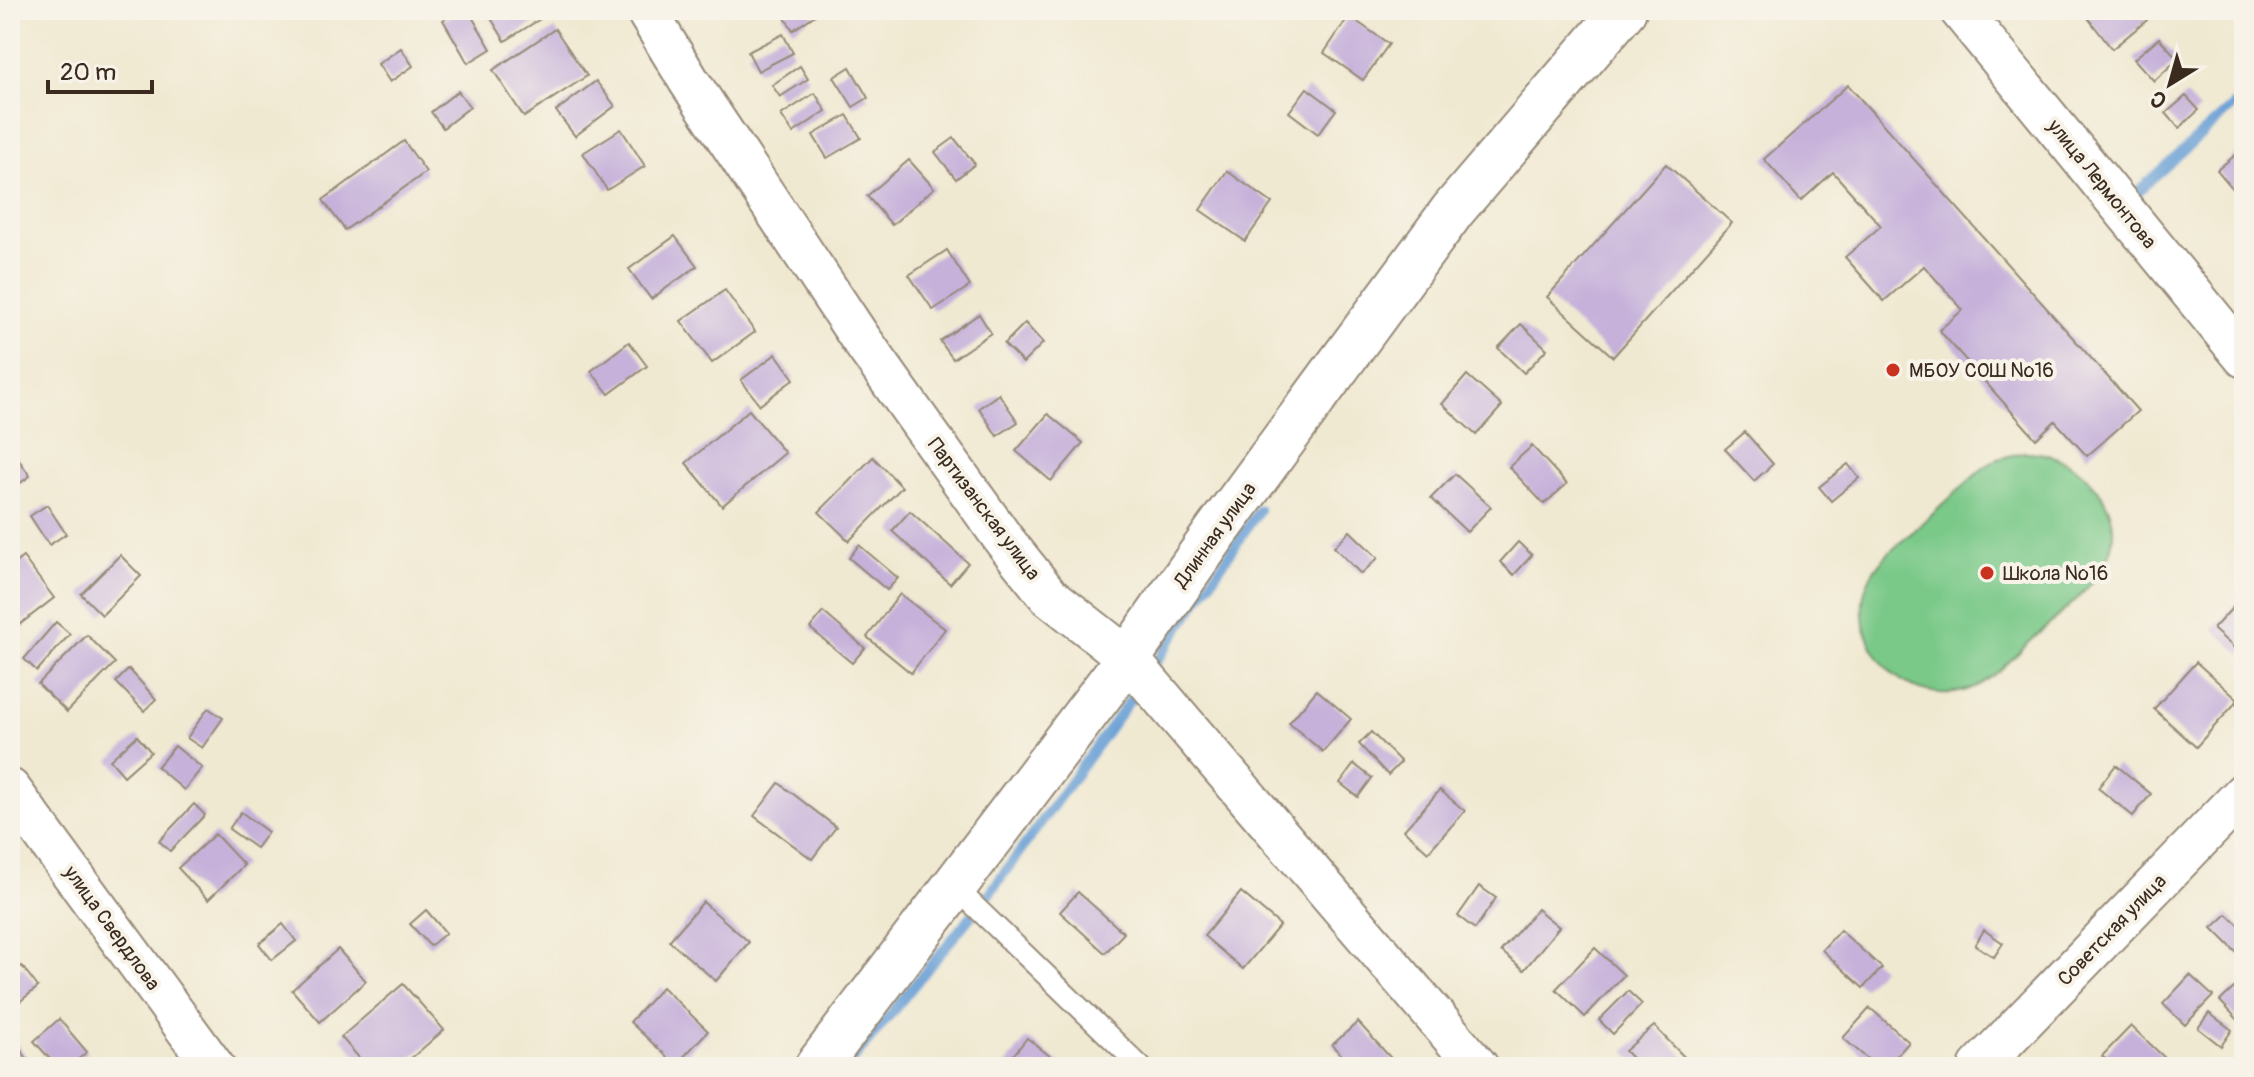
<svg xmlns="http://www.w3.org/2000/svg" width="2254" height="1077" viewBox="0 0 2254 1077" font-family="Pangolin,sans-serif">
<rect width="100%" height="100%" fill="#f7f3e8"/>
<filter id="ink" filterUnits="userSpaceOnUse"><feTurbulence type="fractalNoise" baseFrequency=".0125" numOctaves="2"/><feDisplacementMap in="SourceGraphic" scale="16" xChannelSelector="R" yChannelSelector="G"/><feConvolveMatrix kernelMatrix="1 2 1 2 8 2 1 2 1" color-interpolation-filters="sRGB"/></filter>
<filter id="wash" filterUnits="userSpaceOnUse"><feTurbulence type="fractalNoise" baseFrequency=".006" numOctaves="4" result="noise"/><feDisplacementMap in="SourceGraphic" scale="32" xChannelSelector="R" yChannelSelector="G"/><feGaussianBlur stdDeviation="1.8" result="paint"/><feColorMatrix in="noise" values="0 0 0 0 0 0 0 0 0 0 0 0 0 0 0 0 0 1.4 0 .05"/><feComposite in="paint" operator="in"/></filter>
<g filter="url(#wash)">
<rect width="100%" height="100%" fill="#f0e9d2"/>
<path fill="#7ac989" stroke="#5a7a54" stroke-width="2" d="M2024 452C2052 452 2074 462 2093 484 2148 548 2078 598 2034 638 2014 656 1994 681 1967 690 1942 698 1913 691 1893 674 1862 646 1851 600 1878 565 1891 549 1908 536 1923 523 1944 504 1964 484 1986 466L1998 459Z"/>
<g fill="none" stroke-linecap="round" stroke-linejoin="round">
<g stroke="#679fd5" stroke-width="10">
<path d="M2134 195 2244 96"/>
<path d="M1155 664 1259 510"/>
<path d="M987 897 1138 689"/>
<path d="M847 1067 971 916"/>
</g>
</g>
<g id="blocks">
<g fill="#c6b1da">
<path d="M460 10H468L491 49 468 63 443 20Z"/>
<path d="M497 10H534L540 19 505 41 489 15Z"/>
<path d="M791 10H811L815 15 793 30 783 15Z"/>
<path d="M2098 10H2139L2147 20 2112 49 2088 18Z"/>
<path d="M1349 16 1389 44 1363 80 1324 53Z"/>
<path d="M555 29 587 76 524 117 493 70Z"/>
<path d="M783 34 793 53 758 71 748 52Z"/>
<path d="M2159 38 2178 59 2154 81 2134 59Z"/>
<path d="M401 48 413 66 390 82 378 64Z"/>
<path d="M800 66 808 79 780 97 772 85Z"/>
<path d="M850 67 868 98 853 107 834 77Z"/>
<path d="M596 81 615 106 575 136 556 111Z"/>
<path d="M1848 85 2138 411 2087 456 2055 421 2036 439 1939 330 1963 310 1924 266 1884 301 1845 257 1881 226 1833 172 1801 201 1764 159Z"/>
<path d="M1307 88 1336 110 1318 134 1289 112Z"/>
<path d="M458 91 470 107 443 128 431 112Z"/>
<path d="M815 93 826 111 793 133 781 115Z"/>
<path d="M2186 96 2199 110 2179 128 2166 113Z"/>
<path d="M847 115 861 138 827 158 813 135Z"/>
<path d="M621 129 645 166 607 190 583 153Z"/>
<path d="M954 138 975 164 956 179 935 152Z"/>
<path d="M404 141 426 172 345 230 323 200Z"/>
<path d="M2244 148V202L2217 170Z"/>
<path d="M909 160 934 188 892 225 867 196Z"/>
<path d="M1666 164 1732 223 1613 357 1547 297Z"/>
<path d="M1227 171 1272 203 1245 241 1200 210Z"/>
<path d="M675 236 697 266 651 299 629 269Z"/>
<path d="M947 250 970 286 933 310 909 275Z"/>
<path d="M725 290 755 332 712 363 681 321Z"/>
<path d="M979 314 991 333 953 359 940 341Z"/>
<path d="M1025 323 1043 343 1023 363 1004 344Z"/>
<path d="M1521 324 1547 349 1524 373 1498 348Z"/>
<path d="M629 342 647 366 609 394 591 371Z"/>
<path d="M776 354 794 379 760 405 741 380Z"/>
<path d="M1467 375 1502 406 1476 435 1442 404Z"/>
<path d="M999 394 1018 422 997 436 979 408Z"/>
<path d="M749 410 785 453 722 506 686 463Z"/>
<path d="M1048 414 1083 443 1051 481 1016 451Z"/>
<path d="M1745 432 1773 464 1754 481 1725 449Z"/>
<path d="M1532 446 1567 484 1544 504 1509 467Z"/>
<path d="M10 447 30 476 16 486 10 478Z"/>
<path d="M873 457 902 487 849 541 819 512Z"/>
<path d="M1848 464 1859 478 1831 501 1819 487Z"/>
<path d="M1455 474 1491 507 1467 532 1431 498Z"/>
<path d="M47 505 66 534 49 545 30 516Z"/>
<path d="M910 511 968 563 950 584 892 531Z"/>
<path d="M1350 531 1378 558 1361 574 1334 547Z"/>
<path d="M1518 542 1532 555 1514 575 1500 562Z"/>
<path d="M859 545 898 578 887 590 849 558Z"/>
<path d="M120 555 141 576 102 615 81 594Z"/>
<path d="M23 557 54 598 15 628 10 622V567Z"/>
<path d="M900 594 945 629 911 673 867 637Z"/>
<path d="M2234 606 2244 615V650L2241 654 2213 629Z"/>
<path d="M823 612 865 648 852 663 810 628Z"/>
<path d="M56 622 70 634 37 671 24 659Z"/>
<path d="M87 635 115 663 67 712 38 684Z"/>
<path d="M2196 662 2238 700 2196 747 2154 709Z"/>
<path d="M129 669 156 699 144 711 116 682Z"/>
<path d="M1317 690 1351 719 1323 752 1289 723Z"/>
<path d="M208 708 223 718 202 748 187 738Z"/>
<path d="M1371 732 1401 762 1388 775 1359 744Z"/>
<path d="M137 736 151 752 124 776 110 760Z"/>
<path d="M175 746 202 768 184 790 157 767Z"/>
<path d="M1354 764 1372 778 1358 797 1340 783Z"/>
<path d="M2116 765 2151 794 2133 816 2098 788Z"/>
<path d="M779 783 836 827 812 859 754 816Z"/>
<path d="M1440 790 1465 811 1428 852 1404 830Z"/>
<path d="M194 804 205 815 170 851 159 841Z"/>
<path d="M241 812 268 832 256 848 229 829Z"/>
<path d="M215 834 244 865 208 900 178 868Z"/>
<path d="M1479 886 1496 898 1475 929 1458 916Z"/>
<path d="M1078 892 1124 933 1105 953 1060 912Z"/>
<path d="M1241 892 1280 925 1243 969 1204 936Z"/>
<path d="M703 902 749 942 716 981 669 941Z"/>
<path d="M1537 909 1559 927 1524 970 1501 951Z"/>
<path d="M426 910 446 933 430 946 410 924Z"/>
<path d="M2227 914 2244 930V948L2238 954 2212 928Z"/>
<path d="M283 924 296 941 272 960 259 944Z"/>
<path d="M1840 930 1882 968 1863 988 1822 950Z"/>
<path d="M1984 930 2003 943 1994 957 1975 945Z"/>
<path d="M1595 948 1624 975 1585 1017 1556 989Z"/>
<path d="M338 949 366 981 320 1022 292 990Z"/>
<path d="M22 966 38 987 13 1007 10 1004V975Z"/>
<path d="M2190 975 2213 996 2185 1025 2163 1004Z"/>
<path d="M403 984 444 1030 401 1067H367L341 1037Z"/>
<path d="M662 987 708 1031 676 1065 630 1022Z"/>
<path d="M2234 988 2244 998V1026L2220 1001Z"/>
<path d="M1628 991 1642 1004 1613 1034 1599 1020Z"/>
<path d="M1870 1008 1909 1042 1887 1067H1877L1843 1038Z"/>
<path d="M2209 1013 2232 1030 2221 1046 2198 1028Z"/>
<path d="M59 1019 87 1052 69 1067H57L34 1041Z"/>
<path d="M1358 1022 1399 1067H1352L1332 1045Z"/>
<path d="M1654 1026 1694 1067H1641L1625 1051Z"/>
<path d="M2131 1026 2166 1059 2158 1067H2114L2102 1056Z"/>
<path d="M1027 1038 1064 1067H1004Z"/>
<path d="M16 1043 33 1067H10V1047Z"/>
</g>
</g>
</g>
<g filter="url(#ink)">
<use href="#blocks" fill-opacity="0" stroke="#968a78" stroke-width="2"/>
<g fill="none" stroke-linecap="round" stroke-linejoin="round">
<defs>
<path id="service" d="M953 885 1141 1067"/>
<g id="minor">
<path d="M646 10 689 81 860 338 1004 540 1048 595 1128 658 1478 1067"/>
<path d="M1960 10 2244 357"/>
<path d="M10 789 214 1067"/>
<path d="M1979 1067 2244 793"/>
</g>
<path id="secondary" d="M817 1067 1128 658 1216 532 1453 210 1624 10"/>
</defs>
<use href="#service" stroke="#968a78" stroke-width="24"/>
<use href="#minor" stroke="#968a78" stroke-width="44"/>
<use href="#secondary" stroke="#968a78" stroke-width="48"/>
<use href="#service" stroke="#fff" stroke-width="20"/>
<use href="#minor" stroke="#fff" stroke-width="40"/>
<use href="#secondary" stroke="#fff" stroke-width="44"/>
</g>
</g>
<g fill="#c8321e" stroke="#f7f3e8" stroke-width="3">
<circle cx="1893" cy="370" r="8"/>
<circle cx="1987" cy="573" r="8"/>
</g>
<g text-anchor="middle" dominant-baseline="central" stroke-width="8" stroke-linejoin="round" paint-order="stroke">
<g font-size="20" fill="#3b2a1e" stroke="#f7f3e8">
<text transform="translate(2102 184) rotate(51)">улица Лермонтова</text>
<text transform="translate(984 509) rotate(53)">Партизанская улица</text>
<text transform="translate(1215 535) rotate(-54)">Длинная улица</text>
<text transform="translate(112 928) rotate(54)">улица Свердлова</text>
<text transform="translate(2112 930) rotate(-46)">Советская улица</text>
</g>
<g font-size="20" fill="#3b2a1e" stroke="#f7f3e8" text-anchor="start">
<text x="1909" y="370">МБОУ СОШ №16</text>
<text x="2003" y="573">Школа №16</text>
</g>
</g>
<rect width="2254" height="1077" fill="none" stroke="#f7f3e8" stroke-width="40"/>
<g transform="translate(2170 84) rotate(217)" stroke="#f7f3e8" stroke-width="6" paint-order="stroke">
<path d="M0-6L14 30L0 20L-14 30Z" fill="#3b2a1e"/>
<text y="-12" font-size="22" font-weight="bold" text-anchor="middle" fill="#3b2a1e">С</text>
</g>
<path d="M48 80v12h104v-12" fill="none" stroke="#3b2a1e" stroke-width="4"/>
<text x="60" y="80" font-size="24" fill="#3b2a1e" stroke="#f7f3e8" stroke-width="6" paint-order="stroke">20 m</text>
</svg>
